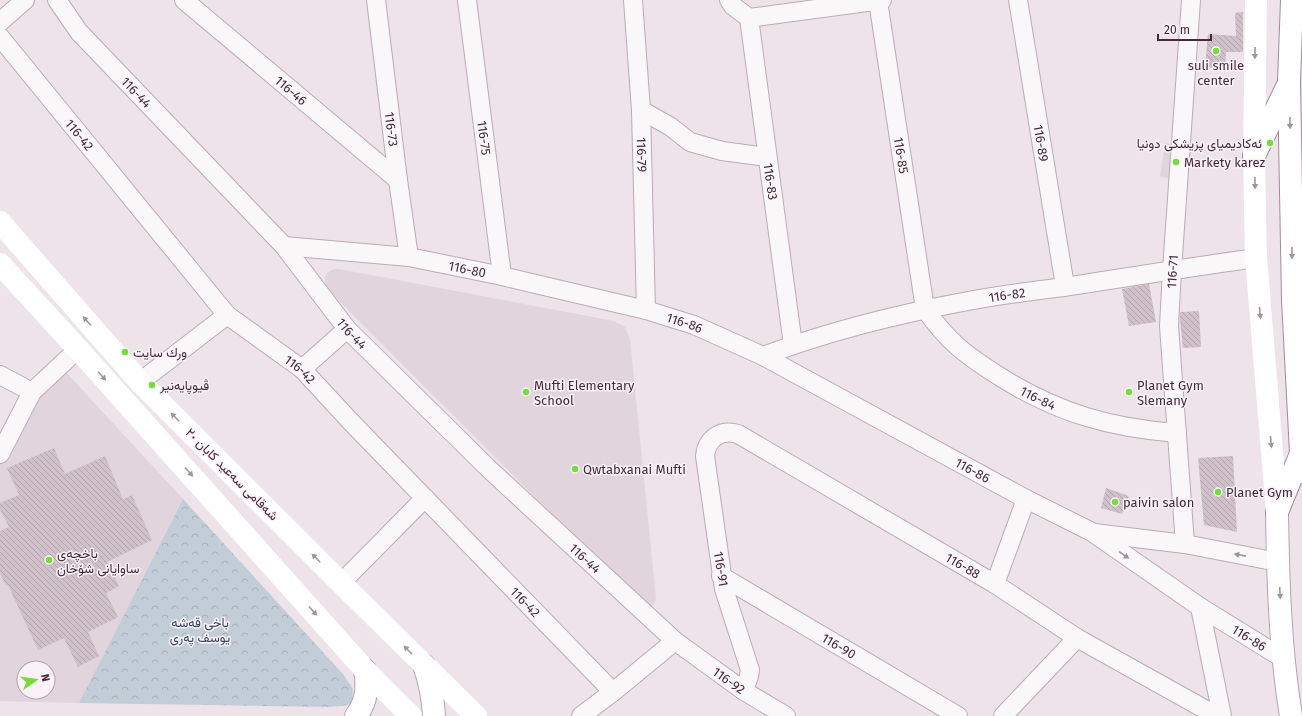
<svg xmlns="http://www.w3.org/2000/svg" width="1302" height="716" viewBox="0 0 1302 716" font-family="'Fira Sans',Vazirmatn,sans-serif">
<defs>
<pattern id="park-crowns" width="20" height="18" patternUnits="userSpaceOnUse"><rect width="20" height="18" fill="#c3cdd7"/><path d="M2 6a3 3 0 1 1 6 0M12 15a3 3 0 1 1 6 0" fill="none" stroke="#a9b0b9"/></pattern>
<pattern id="building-back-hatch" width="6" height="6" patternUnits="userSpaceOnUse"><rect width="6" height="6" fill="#d0c0c9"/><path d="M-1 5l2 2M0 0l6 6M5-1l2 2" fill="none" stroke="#b4a5ad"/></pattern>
</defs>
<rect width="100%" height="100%" fill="#ede3e9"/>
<g fill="#e2d4dc" fill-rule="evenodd">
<path d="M1165 143 1192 148 1187 181 1160 177Z"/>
<path d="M334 269H339L614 321 625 327 630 339 656 599 653 605 650 607 644 606 332 294 326 287 325 277 327 273Z"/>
<path d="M46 366 62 368 183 499 79 703 0 701V463ZM24 668H48V692H24Z"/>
</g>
<path fill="url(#park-crowns)" d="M183 499 343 674 353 689 352 701 348 705 341 706 328 707 79 703Z"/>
<g fill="url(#building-back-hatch)">
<path d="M1243 12V52H1226L1225 70 1205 67 1208 34 1236 36 1235 13Z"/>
<path d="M1149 284 1156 322 1129 326 1122 289Z"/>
<path d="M1199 311 1201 347 1183 348 1180 320V312Z"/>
<path d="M54 448 65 474 105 456 123 499 132 495 152 540 107 562 119 586 106 593 118 617 88 632 99 656 78 667 64 638 38 650 8 585 6 586 0 573V531L9 527 0 509V503L19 495 7 468Z"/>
<path d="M1233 456 1237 532 1204 525 1198 458Z"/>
<path d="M1106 488 1129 496 1122 514 1101 508Z"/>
</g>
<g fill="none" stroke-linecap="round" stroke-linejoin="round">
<defs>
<g id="street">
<path id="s1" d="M57 0 79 32 284 246 347 329 489 469 675 641 744 691 786 716"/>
<path id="s2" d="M184 0 398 180"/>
<path id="s3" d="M376 0 398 180 409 257"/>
<path id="s4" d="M467 0 502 276"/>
<path id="s5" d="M633 0 641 110 646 310"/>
<path d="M729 0 733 6 749 18 882 0"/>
<path id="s6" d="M1018 0 1065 286"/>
<path id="s7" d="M878 1 925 309C949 343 967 356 1002 378 1058 413 1111 428 1177 433"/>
<path id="s8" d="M749 18 793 345"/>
<path d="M0 22 25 0"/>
<path id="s9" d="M0 37 227 315 302 369 351 422 613 692"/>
<path d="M641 110 671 127 690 142 722 151 767 157"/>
<path id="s10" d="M284 246 409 257 502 276 646 310 694 325 763 356 1026 499 1092 532 1200 607 1284 659"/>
<path id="s11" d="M763 356C829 331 898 314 968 301 999 295 1032 291 1064 287 1128 277 1191 267 1256 258"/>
<path d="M302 369 347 329"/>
<path d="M0 375 32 392"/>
<path d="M140 382 227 315"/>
<path d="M0 454 32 392 78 349"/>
<path d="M1094 533 1185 544 1278 562"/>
<path id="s12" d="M1185 544 1169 326 1172 270 1191 0"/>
<path id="s13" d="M721 576 958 716"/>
<path d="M341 583 425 498"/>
<path d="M995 584 1026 499"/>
<path d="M1200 607 1222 716"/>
<path id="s14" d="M744 691 749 676 750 670 724 589 705 456C707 438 721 429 738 434L995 584 1077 638 1217 716"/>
<path d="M581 716 613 692 675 641"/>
<path d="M1003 716 1077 638"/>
</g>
<g id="primary">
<path d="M1277 512C1278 580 1280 649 1291 716"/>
<path d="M424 665C430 682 433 698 434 716"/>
<path d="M356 716C367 701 368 687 365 670"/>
</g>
<g id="highway">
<path d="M1292 0 1289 82 1293 300 1302 472"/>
<path d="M1254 156 1287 87"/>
<path d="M1277 512 1300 456"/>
</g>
</defs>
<use href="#street" stroke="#bbabb4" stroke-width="20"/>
<use href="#primary" stroke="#baa1b0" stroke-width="24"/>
<use href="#highway" stroke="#a5899a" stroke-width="24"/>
<use href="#street" stroke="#faf7f9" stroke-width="18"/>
<g stroke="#fff" stroke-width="22">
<path d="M1256 0 1254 156 1256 258 1277 512"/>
<path d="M0 222 140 382 341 583 476 716"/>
<path d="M0 264 78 349 365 670 411 716"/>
</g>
<use href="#primary" stroke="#fff" stroke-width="22"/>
<use href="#highway" stroke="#fff" stroke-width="22"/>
</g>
<defs><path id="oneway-solid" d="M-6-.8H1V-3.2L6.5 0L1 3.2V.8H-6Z"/></defs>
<g fill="#a3949c">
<use href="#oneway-solid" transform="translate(1255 53) rotate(91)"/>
<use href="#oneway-solid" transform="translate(1290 123) rotate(89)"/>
<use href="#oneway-solid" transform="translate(1255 183) rotate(89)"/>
<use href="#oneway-solid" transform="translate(1292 253) rotate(89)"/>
<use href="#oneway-solid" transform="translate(1260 313) rotate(85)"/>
<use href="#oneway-solid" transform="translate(87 321) rotate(-131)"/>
<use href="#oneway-solid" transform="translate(102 376) rotate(48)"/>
<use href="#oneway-solid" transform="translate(175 417) rotate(-135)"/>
<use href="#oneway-solid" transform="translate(1271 442) rotate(85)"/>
<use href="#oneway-solid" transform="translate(189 472) rotate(48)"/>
<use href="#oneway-solid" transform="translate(316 558) rotate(-135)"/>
<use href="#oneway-solid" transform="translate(1280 593) rotate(87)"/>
<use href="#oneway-solid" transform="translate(313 611) rotate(48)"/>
<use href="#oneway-solid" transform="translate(408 650) rotate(-135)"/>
</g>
<g fill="#a0909a">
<use href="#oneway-solid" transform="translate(1124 555) rotate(35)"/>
<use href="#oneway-solid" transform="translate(1240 555) rotate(-169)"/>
</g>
<g fill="#76dc3d" stroke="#f9f3f7" stroke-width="1.5">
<circle cx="1216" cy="51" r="4"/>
<circle cx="1270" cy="143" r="4"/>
<circle cx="1176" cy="162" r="4"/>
<circle cx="125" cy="352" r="4"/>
<circle cx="152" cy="385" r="4"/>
<circle cx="526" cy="392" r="4"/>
<circle cx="1129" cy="392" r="4"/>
<circle cx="575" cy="469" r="4"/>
<circle cx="1218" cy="492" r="4"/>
<circle cx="1115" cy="502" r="4"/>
<circle cx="49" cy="560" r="4"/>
</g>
<g text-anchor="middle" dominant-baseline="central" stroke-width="3" stroke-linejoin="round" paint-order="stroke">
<g font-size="13" fill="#47293a" stroke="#f9f3f7" text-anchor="start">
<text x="1216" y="65" text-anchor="middle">suli smile<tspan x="1216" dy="15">center</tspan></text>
<text x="1262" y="143" text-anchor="end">ئەکادیمیای پزیشکی دونیا</text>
<text x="1184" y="162">Markety karez</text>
<text x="133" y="352">ورك سايت</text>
<text x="160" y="385">ڤیوپایەنیر</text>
<text x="534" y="385">Mufti Elementary<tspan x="534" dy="15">School</tspan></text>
<text x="1137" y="385">Planet Gym<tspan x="1137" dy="15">Slemany</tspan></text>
<text x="583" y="469">Qwtabxanai Mufti</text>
<text x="1226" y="492">Planet Gym</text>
<text x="1123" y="502">paivin salon</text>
<text x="57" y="553">باخچەی<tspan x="57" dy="15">ساوایانی شۆخان</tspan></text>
</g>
<g font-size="13" fill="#47293a" stroke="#f9f3f7">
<text stroke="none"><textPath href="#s2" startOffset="140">116-46</textPath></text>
<text stroke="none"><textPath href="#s1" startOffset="122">116-44</textPath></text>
<text stroke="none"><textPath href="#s3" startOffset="130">116-73</textPath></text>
<text stroke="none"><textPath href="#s9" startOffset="126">116-42</textPath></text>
<text stroke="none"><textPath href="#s4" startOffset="139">116-75</textPath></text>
<text stroke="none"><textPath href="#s6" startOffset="145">116-89</textPath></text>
<text stroke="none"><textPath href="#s5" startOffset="155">116-79</textPath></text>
<text stroke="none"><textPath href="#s7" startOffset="156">116-85</textPath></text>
<text stroke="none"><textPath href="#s8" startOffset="165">116-83</textPath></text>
<text stroke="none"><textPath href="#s10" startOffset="185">116-80</textPath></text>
<text stroke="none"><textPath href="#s12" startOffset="273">116-71</textPath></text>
<text stroke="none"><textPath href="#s11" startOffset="252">116-82</textPath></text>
<text stroke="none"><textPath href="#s10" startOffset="409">116-86</textPath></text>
<text stroke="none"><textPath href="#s1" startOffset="446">116-44</textPath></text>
<text stroke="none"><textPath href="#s9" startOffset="450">116-42</textPath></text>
<text stroke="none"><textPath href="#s7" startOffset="457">116-84</textPath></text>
<text stroke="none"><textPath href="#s10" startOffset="733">116-86</textPath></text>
<text transform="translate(232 474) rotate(45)">شەقامی سەعید کابان ٢٠</text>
<text stroke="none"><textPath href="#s1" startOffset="770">116-44</textPath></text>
<text stroke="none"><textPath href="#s14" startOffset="548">116-88</textPath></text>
<text transform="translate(721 569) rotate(81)">116-91</text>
<text stroke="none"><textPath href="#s9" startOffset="774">116-42</textPath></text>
<text stroke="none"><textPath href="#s10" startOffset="1057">116-86</textPath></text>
<text stroke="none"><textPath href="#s13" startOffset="137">116-90</textPath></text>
<text stroke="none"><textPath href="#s1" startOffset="959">116-92</textPath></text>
</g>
<g font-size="13" fill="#344764" stroke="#f9f3f7">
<text x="200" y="622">باخی قەشە<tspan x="200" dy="15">یوسف پەری</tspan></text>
</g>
</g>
<g transform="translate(36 680) rotate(77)"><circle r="19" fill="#f9f3f7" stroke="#b2a2ab"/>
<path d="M0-3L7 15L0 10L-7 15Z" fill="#76dc3d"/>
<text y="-6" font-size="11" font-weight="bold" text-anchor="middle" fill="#47293a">N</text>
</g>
<path d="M1158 34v6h53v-6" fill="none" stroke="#47293a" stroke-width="2"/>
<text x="1164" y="34" font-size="12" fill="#47293a" stroke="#f9f3f7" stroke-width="3" paint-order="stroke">20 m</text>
</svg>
